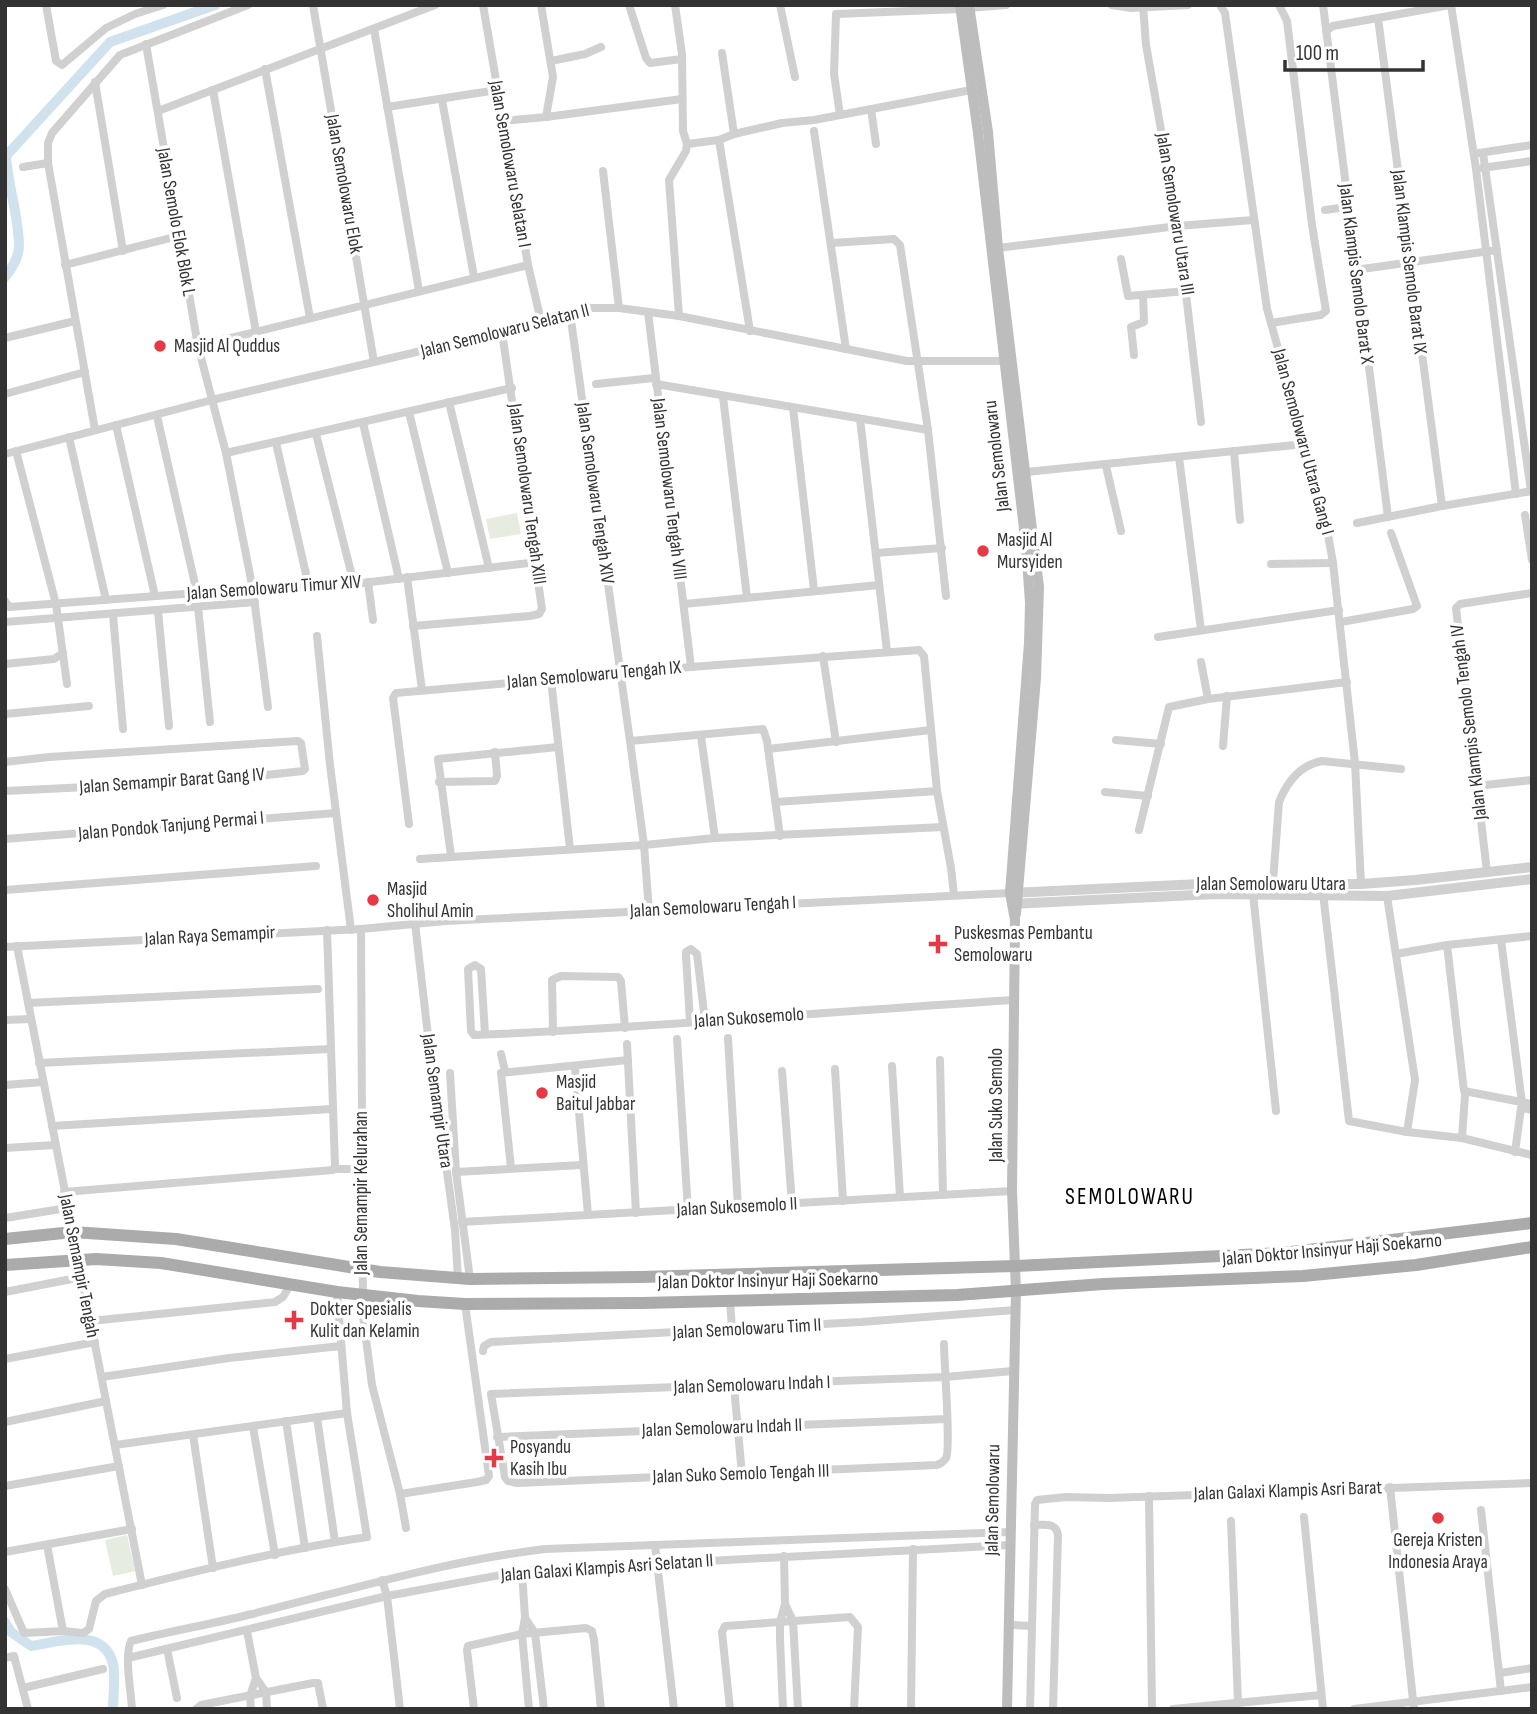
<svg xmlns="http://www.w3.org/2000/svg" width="1537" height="1714" viewBox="0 0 1537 1714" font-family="'Sofia Sans Condensed',sans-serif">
<rect width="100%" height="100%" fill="#fff"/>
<g fill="#e6ecdf">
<path d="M517 513 521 534 490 539 486 519Z"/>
<path d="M127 1535 135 1571 113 1576 105 1540Z"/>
</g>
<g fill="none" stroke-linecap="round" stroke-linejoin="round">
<g stroke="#cfe2ee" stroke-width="10">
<path d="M5 277C12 269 19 256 19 246 19 218 8 186 6 156L110 42 215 5"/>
<path d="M5 1622 11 1632 31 1646C58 1642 104 1626 113 1664 116 1677 113 1695 113 1709"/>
</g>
<g stroke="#d0d0d0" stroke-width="8">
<path d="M46 5 56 61 62 65 106 28 135 14 163 5"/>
<path d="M313 5 374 362"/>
<path d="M483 5 528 265 541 321"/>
<path d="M629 5 646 58 650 63 682 59"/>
<path d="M675 5 682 54 683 131 687 144 686 151 669 180 679 316"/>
<path d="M780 5 795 77"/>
<path d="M1112 5 1131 8 1188 5"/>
<path d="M1143 5 1146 45 1178 226 1201 422"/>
<path d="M1220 5 1225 13 1267 309 1305 444 1327 529 1333 563 1355 763 1361 884"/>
<path d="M1323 5 1388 517"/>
<path d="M1451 5 1476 169 1516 494"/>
<path d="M969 8 1006 5"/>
<path d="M1378 18 1442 506"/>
<path d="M374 29 419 291"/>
<path d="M1326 31 1333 26 1450 5"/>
<path d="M146 44 198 346 226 453 253 590 268 707"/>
<path d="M722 53 734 134"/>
<path d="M551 61 585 54 601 47"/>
<path d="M265 69 310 318"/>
<path d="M95 82 123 251"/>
<path d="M213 90 256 332"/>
<path d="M442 100 474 277"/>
<path d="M387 107 497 90"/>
<path d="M871 109 876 144"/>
<path d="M158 111 435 5"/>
<path d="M840 115 834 74 836 14 960 9"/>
<path d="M546 117 682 99"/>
<path d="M503 121 546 117 553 77 541 5"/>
<path d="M814 131 846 349"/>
<path d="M719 140 750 331"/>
<path d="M687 144 719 140 734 134 782 123 814 120 971 90"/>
<path d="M1479 153 1532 145"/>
<path d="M1483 153 1531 491"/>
<path d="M23 167 48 163"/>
<path d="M1482 168 1532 161"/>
<path d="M603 171 619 308"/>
<path d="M1325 210 1347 207"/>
<path d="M832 243 894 239 900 245 928 430 946 596"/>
<path d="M998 248 1178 226 1253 220"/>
<path d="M1121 259 1128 296 1187 291"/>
<path d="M65 265 178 236"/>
<path d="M1355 270 1497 250"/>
<path d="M648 312 691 667"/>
<path d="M570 313 630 741 644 845 649 911"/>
<path d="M1271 323 1321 315 1326 311 1312 225 1287 21 1279 5"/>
<path d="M5 338 75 321"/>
<path d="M198 346 528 265"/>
<path d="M1134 355 1131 327 1144 322 1143 295"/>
<path d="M596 384 654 378"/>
<path d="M656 384 928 430"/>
<path d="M5 394 85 372"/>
<path d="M723 397 747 597"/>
<path d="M449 402 489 568"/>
<path d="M793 408 814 590"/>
<path d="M409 412 448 573"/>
<path d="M157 416 197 593"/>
<path d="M860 419 887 651"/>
<path d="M363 423 399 579"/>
<path d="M116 425 155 596"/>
<path d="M95 430 48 163V143L52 133 120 55 248 5"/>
<path d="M316 434 354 584"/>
<path d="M69 437 106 600"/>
<path d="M276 443 309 587"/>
<path d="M16 451 56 604 67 684"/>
<path d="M1234 451 1240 520"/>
<path d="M226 453 512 388"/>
<path d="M5 454 212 400 502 332 590 308H619L679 316 907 361H1008"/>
<path d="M1179 457 1201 630"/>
<path d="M1106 466 1121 531"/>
<path d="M1026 472 1305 444"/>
<path d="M1525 515 1532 560"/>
<path d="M1357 523 1442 506 1532 491"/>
<path d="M876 553 942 548"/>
<path d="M1271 564 1333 563"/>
<path d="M407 577 422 690"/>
<path d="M368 582 373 620"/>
<path d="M5 601 9 607 197 593 354 584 537 562"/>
<path d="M684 604 879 585"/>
<path d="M198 607 210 722"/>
<path d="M158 611 169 726"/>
<path d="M113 615 123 729"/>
<path d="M5 622 255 602"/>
<path d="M1341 622 1413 609 1417 606 1391 533"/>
<path d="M413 626 530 616 539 614 542 609 502 332"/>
<path d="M317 636 330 765 351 930"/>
<path d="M1158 637 1339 610"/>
<path d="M823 656 836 742"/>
<path d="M1201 662 1208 699"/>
<path d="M5 664 54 659 63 653"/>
<path d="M551 680 570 849"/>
<path d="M5 714 89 706"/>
<path d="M701 736 715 838"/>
<path d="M1116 740 1161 744"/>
<path d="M630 741 763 729 767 741 780 836"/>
<path d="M1223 746 1227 696"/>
<path d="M768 749 931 730"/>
<path d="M5 762 49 757 298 741 301 743 305 769 303 771 212 781 5 791"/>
<path d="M439 782 495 781 497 776 495 752"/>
<path d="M1476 786 1532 780"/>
<path d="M1105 792 1148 796"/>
<path d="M776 802 937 791"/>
<path d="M409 824 393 698 396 693 691 667 919 650 924 656 937 791 951 868 954 895"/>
<path d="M1139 830 1169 707 1208 699 1347 682"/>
<path d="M5 839 336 813"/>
<path d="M451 856 438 759 558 747"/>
<path d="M420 859 644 845 715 838 943 827"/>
<path d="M1487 872 1456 608 1460 604 1532 593"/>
<path d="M1273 882 1279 802C1287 782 1300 765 1322 761L1401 769"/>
<path d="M1322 884 1349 1121 1407 1132 1462 1138 1532 1155"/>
<path d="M5 890 316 866"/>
<path d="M1253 894 1276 1111"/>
<path d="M1387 896 1415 1080 1407 1132"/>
<path d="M415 923 427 1027 455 1230 458 1279"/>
<path d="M361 929 363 1316 372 1385 400 1494 406 1528"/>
<path d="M1501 940 1522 1103"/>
<path d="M1447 945 1464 1091 1532 1104"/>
<path d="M17 946 142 1585"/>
<path d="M5 947 361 929 445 921 1010 893"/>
<path d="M1396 954 1447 945 1532 936"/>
<path d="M28 1003 318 989"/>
<path d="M5 1020 31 1019"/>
<path d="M690 1022 686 956V952L691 949 697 954 705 1021"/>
<path d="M553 1032 552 980 561 976 618 977 621 981 625 1028"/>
<path d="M485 1034 481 969 475 965 468 969 471 1031 474 1035C654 1028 834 1011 1014 1000"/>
<path d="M728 1038 738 1207"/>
<path d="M677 1039 688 1210"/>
<path d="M627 1044 636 1213"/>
<path d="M501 1054 505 1071"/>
<path d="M940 1060 943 1195"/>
<path d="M39 1063 330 1049"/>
<path d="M892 1066 900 1197"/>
<path d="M575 1067 588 1215"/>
<path d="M835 1069 843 1201"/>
<path d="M782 1071 792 1204"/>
<path d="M450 1073 456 1172 470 1279"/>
<path d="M5 1085 43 1082"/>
<path d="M52 1126 331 1109"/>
<path d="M1462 1138 1465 1095"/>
<path d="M5 1148 55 1145"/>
<path d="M1515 1152 1521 1108 1532 1110"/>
<path d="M511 1168 501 1073 628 1060"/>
<path d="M334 1169H361"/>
<path d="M456 1172 582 1165"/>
<path d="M64 1192 333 1170 335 1166 327 930"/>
<path d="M5 1218 67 1208"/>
<path d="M462 1222 1012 1191"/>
<path d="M5 1292 82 1277"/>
<path d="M730 1300 732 1330"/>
<path d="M91 1321 275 1302 283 1297 290 1285"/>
<path d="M944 1344C944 1362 951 1449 946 1458 943 1463 941 1463 937 1465L517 1483 508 1481 505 1477 491 1394 945 1377 1013 1371"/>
<path d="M483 1351 484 1346 491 1342 861 1322 1015 1310"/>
<path d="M5 1359 95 1342"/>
<path d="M102 1377 229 1358 341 1346"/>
<path d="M734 1386 742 1475"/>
<path d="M317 1417 335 1542"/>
<path d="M286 1421 305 1548"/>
<path d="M5 1422 106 1401"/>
<path d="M253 1427 275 1555"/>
<path d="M193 1435 213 1568"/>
<path d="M497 1437 947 1419"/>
<path d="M115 1445 347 1413"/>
<path d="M5 1486 119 1466"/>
<path d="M1390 1487 1414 1709"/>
<path d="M400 1494 477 1482 486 1480 489 1476 465 1304"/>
<path d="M1149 1496 1152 1709"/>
<path d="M1481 1510 1501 1691"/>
<path d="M1304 1517 1323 1709"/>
<path d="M1231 1521 1238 1703"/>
<path d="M1034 1525C1045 1525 1056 1522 1058 1535L1053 1709"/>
<path d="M47 1545 63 1631"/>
<path d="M655 1545 674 1709"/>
<path d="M5 1552 132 1529"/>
<path d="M522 1571 525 1618 522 1634 529 1709"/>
<path d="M382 1580 387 1596 400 1709"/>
<path d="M5 1589 24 1633 63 1631 83 1633 89 1629 96 1601 105 1594C192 1572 279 1550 367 1537L347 1413 337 1292"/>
<path d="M785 1604 793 1621 798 1709"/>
<path d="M525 1618 535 1633 544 1709"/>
<path d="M1010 1625 1032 1626"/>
<path d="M247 1631 256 1678 266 1692 267 1709"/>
<path d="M167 1649 177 1698"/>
<path d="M5 1658 14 1656 28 1709"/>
<path d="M128 1658 387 1596 522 1571 1010 1545"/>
<path d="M1500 1673 1532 1668"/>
<path d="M23 1688 103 1669"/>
<path d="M132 1709C131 1691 124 1656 131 1641 171 1631 212 1624 252 1614 349 1590 445 1561 545 1549L1010 1532"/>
<path d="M196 1709 201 1705 313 1683H318L323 1709"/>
<path d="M251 1709 250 1696 256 1678"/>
<path d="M474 1709 467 1650 468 1646 522 1634 586 1628 592 1631 594 1640 601 1709"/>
<path d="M730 1709 722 1632 725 1626 850 1617 858 1627 854 1709"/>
<path d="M783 1709 780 1639V1622L785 1604 784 1556"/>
<path d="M911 1709 913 1549"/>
<path d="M1030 1709 1035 1504 1037 1500 1066 1497 1109 1498 1532 1483"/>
<path d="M1173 1709 1321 1695"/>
<path d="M1354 1709 1532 1687"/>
</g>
<g stroke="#d0d0d0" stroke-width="10">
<path d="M1010 893 1200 884H1361L1415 880 1532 867"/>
<path d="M1012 904 1216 894 1387 896 1532 879"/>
</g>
<g stroke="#bdbdbd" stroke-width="10">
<path d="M960 5 978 133 1026 546 1030 603 1029 643 1010 893 1015 920 1012 1191 1016 1291 1007 1709"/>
<path d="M969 5 988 132 998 248 1039 587 1036 678 1016 914"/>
</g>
<g stroke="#ababab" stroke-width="12">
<path d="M5 1239 73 1232 176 1239 380 1272 470 1279 641 1277 1015 1266 1283 1253 1532 1223"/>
<path d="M5 1265 96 1259 161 1263 337 1292 418 1301 465 1304 642 1303 957 1295 1103 1284 1303 1276 1416 1265 1532 1247"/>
</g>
</g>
<g fill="#e63946" stroke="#fff" stroke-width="2.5">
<circle cx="160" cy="346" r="7"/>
<circle cx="983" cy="551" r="7"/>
<circle cx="373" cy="900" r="7"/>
<path d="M934.5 933.5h7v7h7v7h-7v7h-7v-7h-7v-7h7z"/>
<circle cx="542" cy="1093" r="7"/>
<path d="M290.5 1309.5h7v7h7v7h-7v7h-7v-7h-7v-7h7z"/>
<path d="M490.5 1447.5h7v7h7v7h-7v7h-7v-7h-7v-7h7z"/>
<circle cx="1438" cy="1518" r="7"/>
</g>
<g text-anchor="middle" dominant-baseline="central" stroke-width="7" stroke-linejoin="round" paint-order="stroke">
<g font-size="19" fill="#333" stroke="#fff">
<text transform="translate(510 164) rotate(80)">Jalan Semolowaru Selatan I</text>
<text transform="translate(344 184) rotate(80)">Jalan Semolowaru Elok</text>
<text transform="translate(1175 214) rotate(81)">Jalan Semolowaru Utara III</text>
<text transform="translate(176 222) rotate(80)">Jalan Semolo Elok Blok L</text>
<text transform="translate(1409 262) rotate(83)">Jalan Klampis Semolo Barat IX</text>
<text transform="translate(1356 274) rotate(83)">Jalan Klampis Semolo Barat X</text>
<text transform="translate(505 331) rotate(-14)">Jalan Semolowaru Selatan II</text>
<text transform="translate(1303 442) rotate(75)">Jalan Semolowaru Utara Gang I</text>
<text transform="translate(997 456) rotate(-97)">Jalan Semolowaru</text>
<text transform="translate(669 489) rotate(83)">Jalan Semolowaru Tengah VIII</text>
<text transform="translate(595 493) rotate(82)">Jalan Semolowaru Tengah XIV</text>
<text transform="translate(527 494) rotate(82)">Jalan Semolowaru Tengah XIII</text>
<text transform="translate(274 588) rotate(-4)">Jalan Semolowaru Timur XIV</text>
<text transform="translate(594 675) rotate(-5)">Jalan Semolowaru Tengah IX</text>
<text transform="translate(1469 722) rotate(-97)">Jalan Klampis Semolo Tengah IV</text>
<text transform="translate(172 781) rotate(-4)">Jalan Semampir Barat Gang IV</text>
<text transform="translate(171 826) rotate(-5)">Jalan Pondok Tanjung Permai I</text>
<text x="1271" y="884">Jalan Semolowaru Utara</text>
<text transform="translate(713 907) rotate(-3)">Jalan Semolowaru Tengah I</text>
<text transform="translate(210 936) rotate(-3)">Jalan Raya Semampir</text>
<text transform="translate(749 1018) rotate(-4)">Jalan Sukosemolo</text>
<text transform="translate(437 1101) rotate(82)">Jalan Semampir Utara</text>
<text transform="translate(996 1105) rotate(-90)">Jalan Suko Semolo</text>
<text transform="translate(361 1193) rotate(-90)">Jalan Semampir Kelurahan</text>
<text transform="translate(737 1207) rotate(-3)">Jalan Sukosemolo II</text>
<text transform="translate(1332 1250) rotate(-5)">Jalan Doktor Insinyur Haji Soekarno</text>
<text transform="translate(79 1266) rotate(79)">Jalan Semampir Tengah</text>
<text transform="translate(768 1281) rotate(-1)">Jalan Doktor Insinyur Haji Soekarno</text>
<text transform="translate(747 1329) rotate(-3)">Jalan Semolowaru Tim II</text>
<text transform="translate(752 1385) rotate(-2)">Jalan Semolowaru Indah I</text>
<text transform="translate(722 1428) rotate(-2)">Jalan Semolowaru Indah II</text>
<text transform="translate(741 1474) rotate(-2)">Jalan Suko Semolo Tengah III</text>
<text transform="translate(1288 1491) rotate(-2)">Jalan Galaxi Klampis Asri Barat</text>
<text transform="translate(993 1500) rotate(-89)">Jalan Semolowaru</text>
<text transform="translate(607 1568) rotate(-4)">Jalan Galaxi Klampis Asri Selatan II</text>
</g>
<g font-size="19" fill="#333" stroke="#fff" text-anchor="start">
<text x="174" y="346">Masjid Al Quddus</text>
<text x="997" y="540">Masjid Al<tspan x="997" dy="22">Mursyiden</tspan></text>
<text x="387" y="889">Masjid<tspan x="387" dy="22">Sholihul Amin</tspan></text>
<text x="954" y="933">Puskesmas Pembantu<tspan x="954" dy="22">Semolowaru</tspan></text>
<text x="556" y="1082">Masjid<tspan x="556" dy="22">Baitul Jabbar</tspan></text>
<text x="310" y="1309">Dokter Spesialis<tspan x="310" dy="22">Kulit dan Kelamin</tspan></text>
<text x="510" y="1447">Posyandu<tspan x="510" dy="22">Kasih Ibu</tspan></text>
<text x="1438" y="1540" text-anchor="middle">Gereja Kristen<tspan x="1438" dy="22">Indonesia Araya</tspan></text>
</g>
<g font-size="23" letter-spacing="2" fill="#000" stroke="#fff">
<text x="1130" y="1197">SEMOLOWARU</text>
</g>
</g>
<rect width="1537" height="1714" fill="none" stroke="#333333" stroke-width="14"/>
<path d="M1285 60v10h138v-10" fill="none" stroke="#333333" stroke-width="3.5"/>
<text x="1296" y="60" font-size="21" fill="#333333" stroke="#ffffff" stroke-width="5" paint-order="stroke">100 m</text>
</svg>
